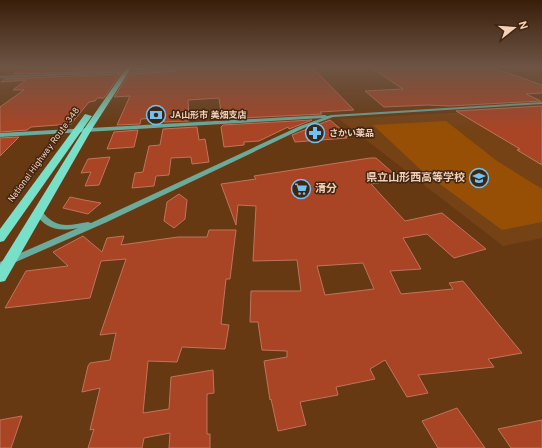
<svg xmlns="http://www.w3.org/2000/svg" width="542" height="448" viewBox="0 0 542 448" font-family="Overpass,'Noto Sans JP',sans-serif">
<rect width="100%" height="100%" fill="#673912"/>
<path fill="#754216" d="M542 108V238L503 246 339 119Z"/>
<path fill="#964f04" d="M446 121 497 161 542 189V222L502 230 421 170 373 125Z"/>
<g fill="#a94425" stroke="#c0745d" fill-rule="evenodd">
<path d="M24 67H111L108 70 124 69 104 98H97L95 101 89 102 71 124 31 127 27 130 0 132V107L24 90H13L26 80 1 82 5 79 119 74 121 71 13 74Z"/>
<path d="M171 67H241L242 70 312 67 354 110 320 112 322 114 222 119 219 98 188 100 189 121 164 122 165 117 141 119 140 124 117 125 130 96 114 97 129 74 176 71 174 68 132 70 133 69Z"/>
<path d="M370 67H491L542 85V93L526 94 541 101 449 106 428 105 384 107 365 91 403 89Z"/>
<path d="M542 106V165L517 150 520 149 456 111Z"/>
<path d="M312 120 289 129 288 127 259 141 244 142V145L224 147 221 127 223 125Z"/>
<path d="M330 120 349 136 345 137 347 138 295 142 292 135Z"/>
<path d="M197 127 199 140 205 139 209 162 192 164 191 157 171 158 169 175 156 176 154 186 132 188 135 173 143 172 149 146 160 145 163 129Z"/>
<path d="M138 130 134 147 107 149 114 132Z"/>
<path d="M19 137 0 156V138Z"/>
<path d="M110 157 99 185 85 186 91 172 81 173 88 159Z"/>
<path d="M370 158H376L400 179 371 184 405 221 442 213 486 249 454 258 427 234 403 238 421 269 390 271 401 294 453 289 449 283 463 281 522 353 488 359 494 367 418 375 428 393 407 397 385 360 370 369 375 379 336 387 338 395 300 402 306 425 278 431 271 399 270 400 264 361 287 357V351L262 350 258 322H250L251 291H301L297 260 253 261 256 206 238 205 236 225 221 184 256 179 254 176ZM363 263 374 289 325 295 317 266Z"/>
<path d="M179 194 187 200 185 219 174 228 164 221 167 202Z"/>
<path d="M70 197 84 200 101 203 88 214 63 208Z"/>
<path d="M209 230H236L230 279H226L221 324 229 325 225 349 182 347 177 362 148 361 143 413 169 409 171 377 213 370 214 393 207 394V434H210V448H169L170 433 144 438 142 448H88L94 429 90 430 100 388 82 392 88 366 90 363 110 360 116 333 100 335 126 259 101 261 90 298 5 308 26 271 68 266 53 252 83 236 102 252 107 238 124 236 121 245 178 237H207Z"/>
<path d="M457 408 485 448H438L422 421Z"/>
<path d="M22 416 11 448H0V420Z"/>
<path d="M542 420V448H511L498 429Z"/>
</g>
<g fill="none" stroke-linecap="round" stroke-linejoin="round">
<g fill="#60887e" fill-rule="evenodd">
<path d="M174 69 175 71 126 73 124 72Z"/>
<path d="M120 71 119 73 0 78V76Z"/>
</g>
<path fill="#6bab9c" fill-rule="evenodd" d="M542 102V104L333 117 304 128 107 222 0 269V262L78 228C57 232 46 229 34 212L35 210H41C55 229 67 226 88 222L91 223 300 126 323 118 0 137V133L325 115 327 116 332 115Z"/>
<g fill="#78dfc8" fill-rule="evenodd">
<path d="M127 67H132L92 129 5 281 0 282V265L84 129Z"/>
<path d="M85 114 92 116 4 241 0 242V229Z"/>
</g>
</g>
<linearGradient id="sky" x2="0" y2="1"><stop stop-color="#391f0a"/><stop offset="0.52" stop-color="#6e5444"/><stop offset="1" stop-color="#6e5444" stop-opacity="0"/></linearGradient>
<rect width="542" height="129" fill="url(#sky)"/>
<defs>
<symbol id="bank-ring" viewBox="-11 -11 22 22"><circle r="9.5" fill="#402511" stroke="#70c2f4" stroke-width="1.5"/><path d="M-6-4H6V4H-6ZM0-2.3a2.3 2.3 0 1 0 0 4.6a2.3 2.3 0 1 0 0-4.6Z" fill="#70c2f4"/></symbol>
<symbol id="pharmacy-ring" viewBox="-11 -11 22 22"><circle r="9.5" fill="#402511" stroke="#70c2f4" stroke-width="1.5"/><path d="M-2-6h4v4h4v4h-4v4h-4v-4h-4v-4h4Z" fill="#70c2f4"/></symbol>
<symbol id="school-ring" viewBox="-11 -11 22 22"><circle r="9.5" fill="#402511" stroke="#70c2f4" stroke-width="1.5"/><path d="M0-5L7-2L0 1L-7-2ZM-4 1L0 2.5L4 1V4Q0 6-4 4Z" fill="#70c2f4"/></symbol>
<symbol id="supermarket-ring" viewBox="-11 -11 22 22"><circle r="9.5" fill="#402511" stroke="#70c2f4" stroke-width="1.5"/><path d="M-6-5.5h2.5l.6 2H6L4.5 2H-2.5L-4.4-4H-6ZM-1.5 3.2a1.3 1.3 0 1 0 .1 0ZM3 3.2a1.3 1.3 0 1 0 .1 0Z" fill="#70c2f4"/></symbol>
</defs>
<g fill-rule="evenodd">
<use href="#bank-ring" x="145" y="104" width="22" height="22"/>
<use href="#pharmacy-ring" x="304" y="122" width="22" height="22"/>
<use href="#school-ring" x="468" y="167" width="22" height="22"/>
<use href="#supermarket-ring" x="290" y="178" width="22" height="22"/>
</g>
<g text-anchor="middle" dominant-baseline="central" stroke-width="3" stroke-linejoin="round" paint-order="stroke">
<g font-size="9" font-weight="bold" fill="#f3d0b8" stroke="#402511" text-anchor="start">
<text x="170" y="115">JA山形市 美畑支店</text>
<text x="329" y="133">さかい薬品</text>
</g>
<g font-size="9" fill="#f3d0b8" stroke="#402511">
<text transform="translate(44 155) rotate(-54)">National Highway Route 348</text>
</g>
<g font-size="11" font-weight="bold" fill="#f3d0b8" stroke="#402511" text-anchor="end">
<text x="465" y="178">県立山形西高等学校</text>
<text x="315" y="189" text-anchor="start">清分</text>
</g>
</g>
<g transform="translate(514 28) rotate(73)" stroke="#402511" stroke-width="3" paint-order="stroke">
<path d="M0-3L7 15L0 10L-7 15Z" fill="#f3d0b8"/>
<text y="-6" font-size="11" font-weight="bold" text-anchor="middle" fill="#f3d0b8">N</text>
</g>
</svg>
